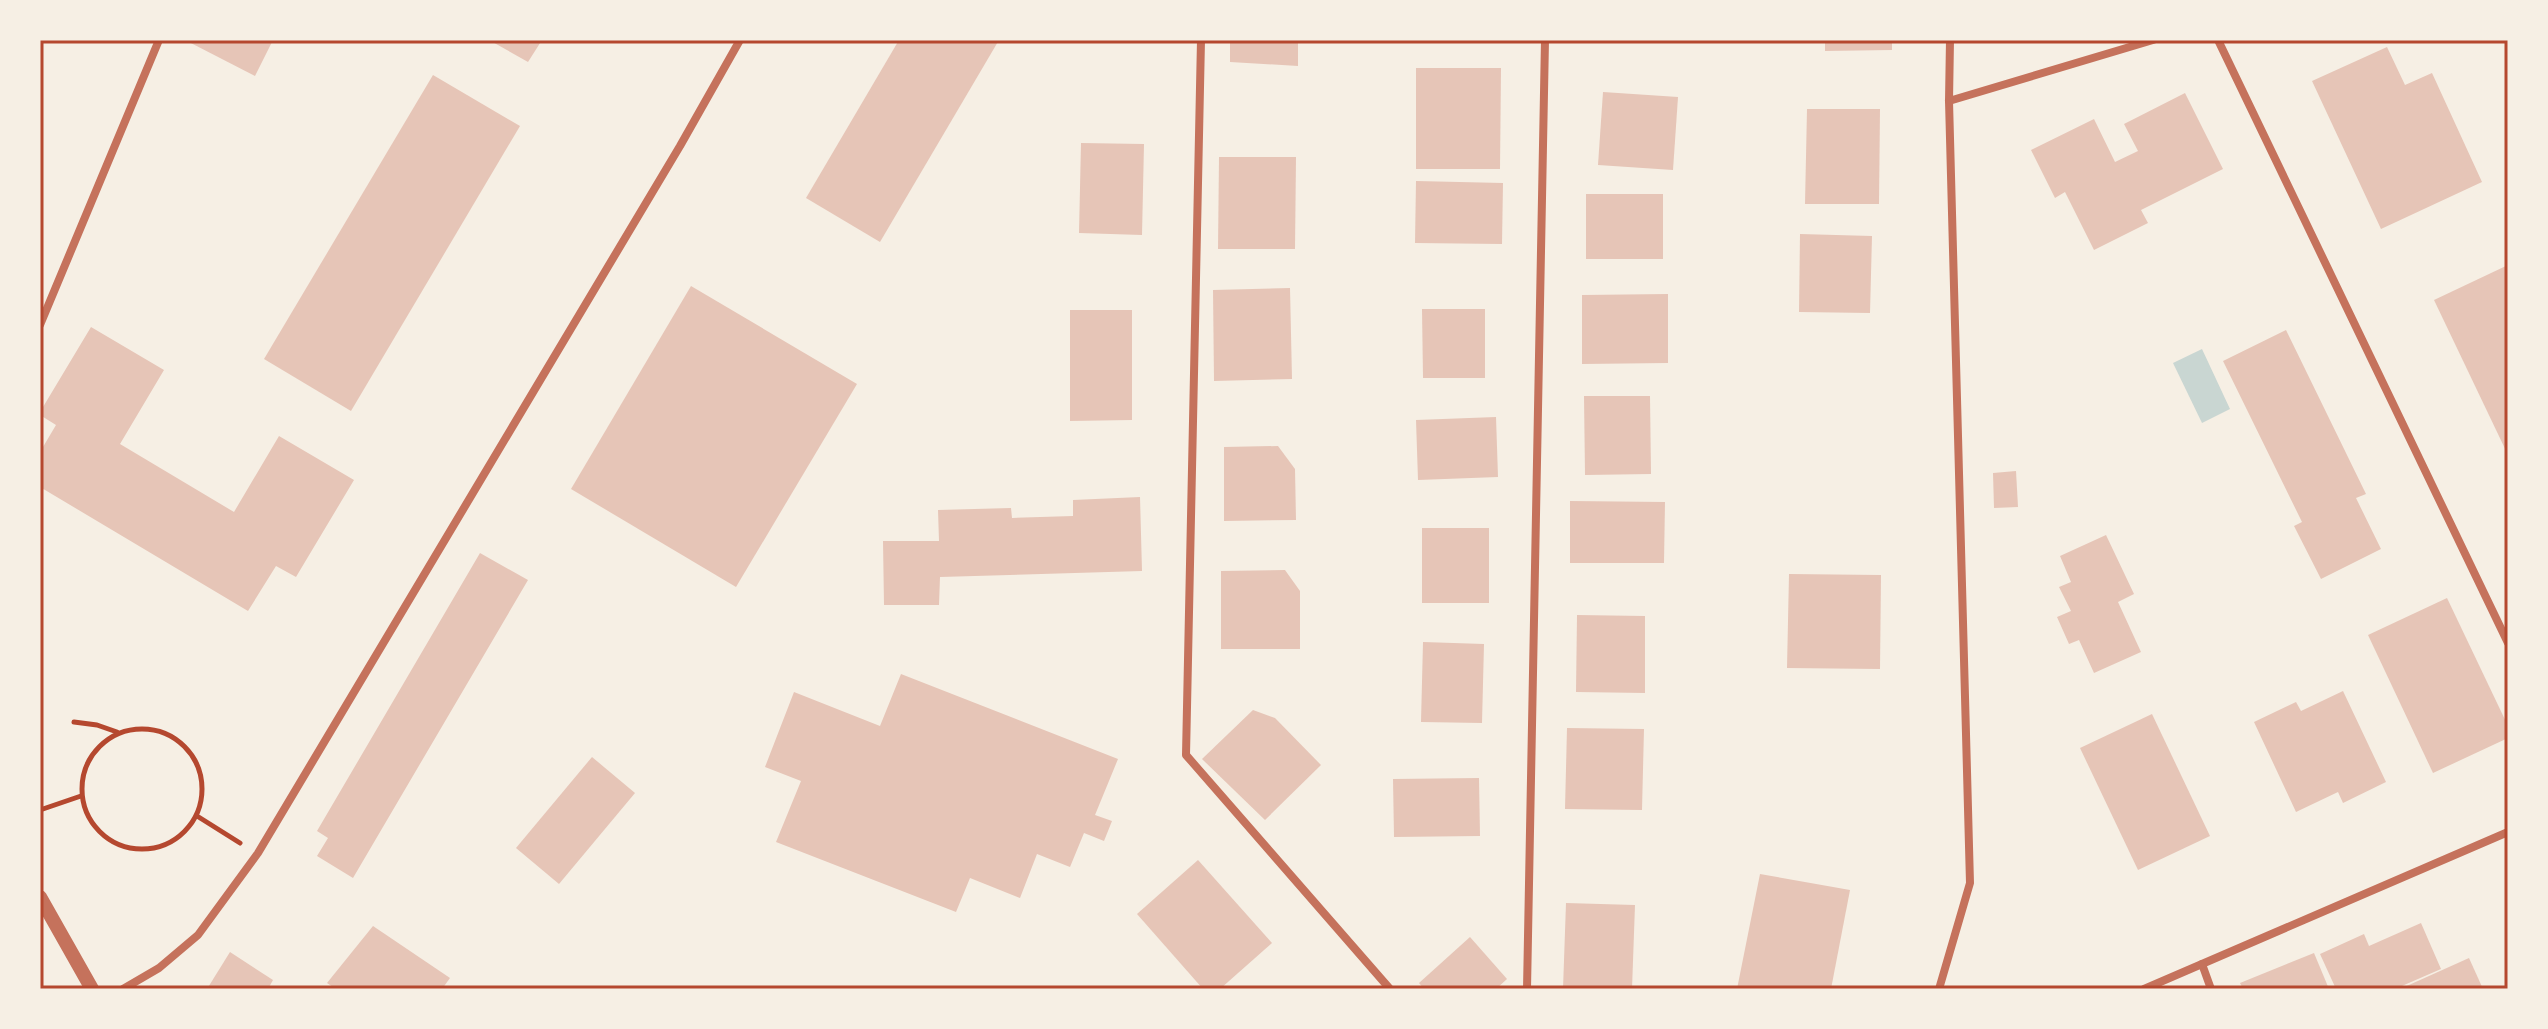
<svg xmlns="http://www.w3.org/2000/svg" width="2548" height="1029" viewBox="0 0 2548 1029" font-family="Poppins,sans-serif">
<rect width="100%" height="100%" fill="#f6efe4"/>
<path fill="#c9d6d2" d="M2202 349 2230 409 2202 423 2173 363Z"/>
<g fill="#e6c5b7">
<path d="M185 40H273L255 76Z"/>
<path d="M489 40H542L528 62Z"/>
<path d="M899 40H999L880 242 806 198Z"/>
<path d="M1230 40H1298V66L1230 62Z"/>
<path d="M1825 40H1892V50L1825 51Z"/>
<path d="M2387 47 2405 85 2432 73 2482 182 2381 229 2312 81Z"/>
<path d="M1416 68H1501L1500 169H1416Z"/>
<path d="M433 75 520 126 351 411 264 359Z"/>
<path d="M1603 92 1678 97 1673 170 1598 165Z"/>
<path d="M2185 93 2223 169 2141 210 2148 223 2094 250 2065 192 2055 198 2031 150 2094 119 2115 162 2138 151 2124 124Z"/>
<path d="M1807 109H1880L1879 204H1805Z"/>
<path d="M1081 143 1144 144 1142 235 1079 233Z"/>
<path d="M1219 157H1296L1295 249H1218Z"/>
<path d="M1416 181 1503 183 1502 244 1415 243Z"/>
<rect x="1586" y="194" width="77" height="65"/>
<path d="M1800 234 1872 236 1870 313 1799 312Z"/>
<path d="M2508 265V455L2434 300Z"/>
<path d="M691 286 857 384 736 587 571 489Z"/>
<path d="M1290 288 1292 379 1214 381 1213 290Z"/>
<path d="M1668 294V363L1582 364V295Z"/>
<path d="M1422 309H1485V378H1423Z"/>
<path d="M1070 310H1132V420L1070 421Z"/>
<path d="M91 327 164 370 120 444 234 512 279 436 354 480 296 577 276 566 248 611 40 487V452L56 425 40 415V412Z"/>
<path d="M2286 330 2366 494 2356 498 2381 549 2321 579 2294 526 2302 522 2223 361Z"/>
<path d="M1584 396H1650L1651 474 1585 475Z"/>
<path d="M1496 417 1498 477 1418 480 1416 420Z"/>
<path d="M1278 446 1295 469 1296 520 1224 521V447Z"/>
<path d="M2016 471 2018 507 1994 508 1993 473Z"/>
<path d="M1140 497 1142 571 940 577 939 605H884L883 541H939L938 510 1011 508 1012 518 1073 516V500Z"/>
<path d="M1570 501 1665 502 1664 563H1570Z"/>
<rect x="1422" y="528" width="67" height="75"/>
<path d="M2106 535 2134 594 2118 602 2141 652 2094 673 2079 640 2069 644 2057 617 2071 611 2059 587 2071 582 2060 556Z"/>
<path d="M480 553 528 580 353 878 317 856 328 838 317 831Z"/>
<path d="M1285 570 1300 591V649H1221V571Z"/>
<path d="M1789 574 1881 575 1880 669 1787 668Z"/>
<path d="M2447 598 2508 726V738L2433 773 2368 635Z"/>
<path d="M1577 615 1645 616V693L1576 692Z"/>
<path d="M1423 642 1484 644 1482 723 1421 722Z"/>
<path d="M901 674 1118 759 1095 815 1112 821 1104 841 1084 833 1070 867 1037 854 1020 898 970 878 956 912 776 842 801 781 765 767 794 692 880 726Z"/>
<path d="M2343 691 2386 782 2343 803 2338 792 2296 812 2254 722 2296 702 2301 711Z"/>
<path d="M1253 710 1275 718 1321 765 1265 820 1202 759Z"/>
<path d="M2152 714 2210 836 2138 870 2080 748Z"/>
<path d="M1567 728 1644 729 1642 810 1565 809Z"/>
<path d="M592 757 635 793 559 884 516 848Z"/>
<path d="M1479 778 1480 836 1394 837 1393 779Z"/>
<path d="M1198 860 1272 943 1220 989H1203L1137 914Z"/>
<path d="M1760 874 1850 890 1831 989H1737Z"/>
<path d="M1566 903 1635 905 1632 989H1563Z"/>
<path d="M2421 923 2441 969 2395 989H2336L2320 954 2364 934 2369 946Z"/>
<path d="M373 926 450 978 442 989H336L327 983Z"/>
<path d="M1470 937 1507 979 1496 989H1424L1419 983Z"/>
<path d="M230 952 273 980 268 989H207Z"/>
<path d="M2314 953 2329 989H2243L2240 983Z"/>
<path d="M2469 958 2483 989H2400Z"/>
</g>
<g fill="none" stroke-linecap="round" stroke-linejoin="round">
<g stroke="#b5482f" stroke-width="5">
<path d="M74 722 97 725 117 732"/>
<circle cx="142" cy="789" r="60"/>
<path d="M40 810 81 796"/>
<path d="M197 816 240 843"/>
</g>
<g stroke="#c5725c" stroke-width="8">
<path d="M1201 40 1186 755 1390 989"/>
<path d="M2218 40 2508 643"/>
<path d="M1949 101 2153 40"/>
<path d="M40 325 159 40"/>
<path d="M2202 964 2211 989"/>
<path d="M123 989 159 968 198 935 258 853 680 146 740 40"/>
<path d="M1527 989 1545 40"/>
<path d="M1939 989 1970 883 1949 101 1950 40"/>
<path d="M2144 989 2508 832"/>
</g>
<path stroke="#c5725c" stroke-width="14" d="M40 897 92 989"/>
</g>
<rect width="2548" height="1029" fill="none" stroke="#f6efe4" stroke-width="84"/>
<rect x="42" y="42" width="2464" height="945" fill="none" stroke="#b5482f" stroke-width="3"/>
</svg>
